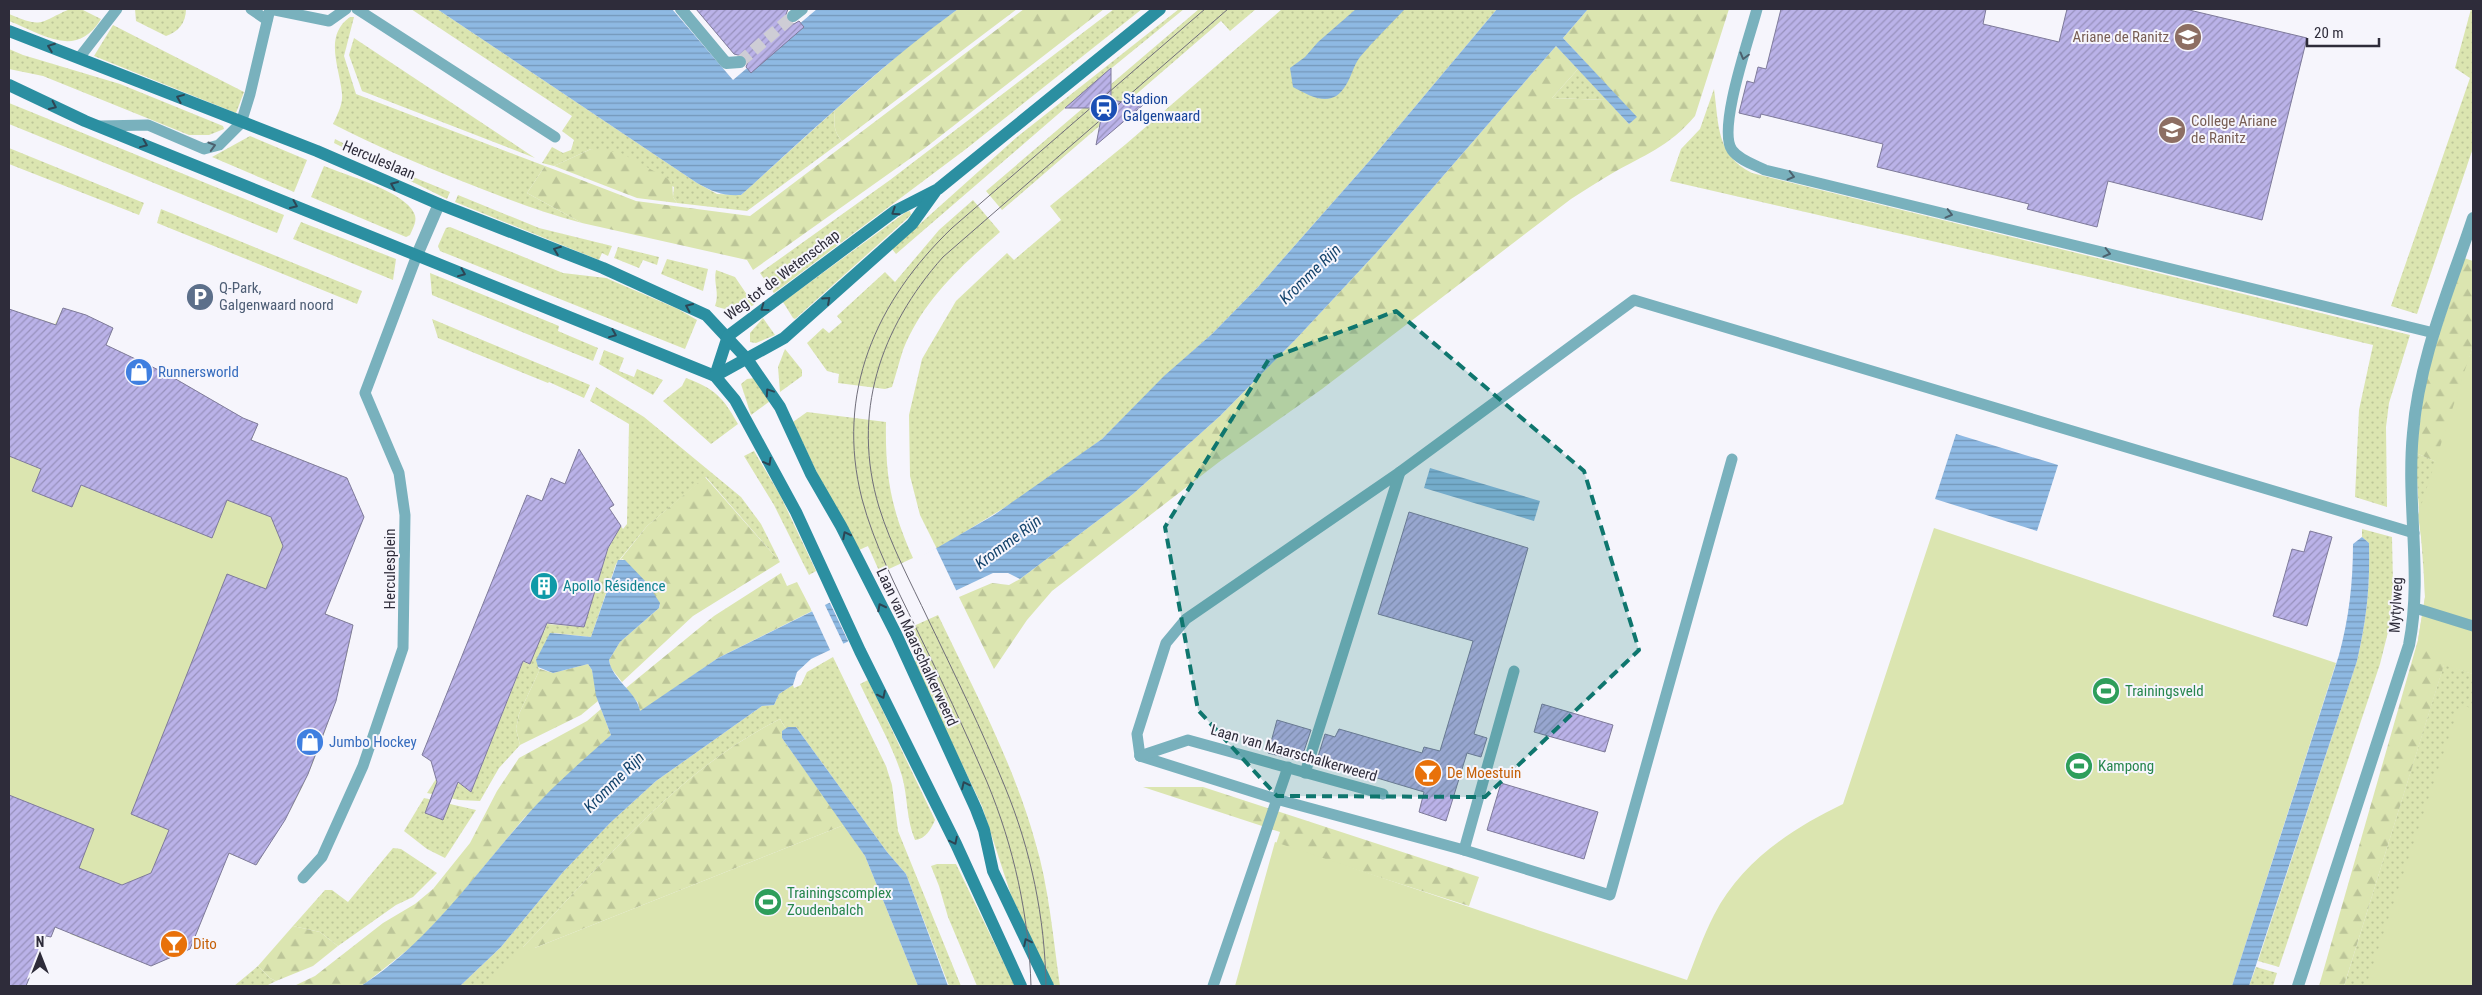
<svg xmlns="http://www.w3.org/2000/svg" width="2482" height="995" viewBox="0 0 2482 995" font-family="'Roboto Condensed',sans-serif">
<defs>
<pattern id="grass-dots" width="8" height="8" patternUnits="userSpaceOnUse" patternTransform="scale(1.25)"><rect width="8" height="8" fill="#dbe5b0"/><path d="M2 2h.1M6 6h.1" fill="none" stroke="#bcc598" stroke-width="1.8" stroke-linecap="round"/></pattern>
<pattern id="forest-firs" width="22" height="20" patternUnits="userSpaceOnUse" patternTransform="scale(1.25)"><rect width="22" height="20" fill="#dbe5b0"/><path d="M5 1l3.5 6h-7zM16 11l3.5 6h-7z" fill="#bcc598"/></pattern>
<pattern id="water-rules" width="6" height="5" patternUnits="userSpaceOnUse" patternTransform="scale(1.25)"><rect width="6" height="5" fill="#8eb9e3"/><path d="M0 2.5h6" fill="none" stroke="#7497b9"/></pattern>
<pattern id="building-hatch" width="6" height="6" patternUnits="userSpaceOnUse" patternTransform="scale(1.25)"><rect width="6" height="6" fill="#bab2e8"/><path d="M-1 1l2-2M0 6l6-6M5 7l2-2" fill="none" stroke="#9891bd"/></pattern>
</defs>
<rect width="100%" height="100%" fill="#f6f5fc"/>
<g fill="url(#grass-dots)">
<path d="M70 9H81L101 19C76 60 43 34 9 21V14C44 29 39 22 70 9Z"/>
<path d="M135 9H186C186 23 178 32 166 36L136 21Z"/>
<path d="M411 9H437L697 183 717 194 741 195 835 110C834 123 833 131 842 141L747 211 677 203 673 197 674 187 591 149 554 166 542 163 552 147 563 153 571 150 574 140 562 131 572 116Z"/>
<path d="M1114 9H1142L966 149 774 293 760 273 890 180Z"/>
<path d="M1179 9H1184L1108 71 896 254 892 249 1017 137Z"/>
<path d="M1199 9H1256L1230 31 1221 21 1002 210 986 191Z"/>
<path d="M1282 9H1497L1372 158 1259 286 1212 334 1164 377 1102 439 1030 492 937 549 920 515 910 476 909 415 922 359 956 301 1007 253 1014 260 1061 220 1050 206 1126 144Z"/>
<path d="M2471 9H2473V148L2417 314 2391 306 2470 78 2455 68Z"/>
<path d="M350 17H354L344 56 356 94 545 166 527 193 582 223C540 212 500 196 459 180 416 163 374 145 333 124 337 115 343 105 342 94 340 68 323 36 350 17Z"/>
<path d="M113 25 244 92 236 113 94 56Z"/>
<path d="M354 38 535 158 362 91 349 55Z"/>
<path d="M9 49 23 55 120 84 223 126 224 129 209 135H189L43 76 9 69Z"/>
<path d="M1578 69 1607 100 1552 98Z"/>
<path d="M1714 89C1719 125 1716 155 1752 173L2410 335 2389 403 2386 427 2387 507 2355 497 2359 410 2373 345 2089 277 1670 181 1681 149 1700 129Z"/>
<path d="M9 103 284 215 277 233 9 124Z"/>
<path d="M250 136 307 160 294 192 212 157Z"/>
<path d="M335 139 396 170 450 192 447 199 334 143Z"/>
<path d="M9 148 144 203 139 215 9 164Z"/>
<path d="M324 166C346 175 405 192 414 213 418 220 413 228 410 235L406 237 311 197Z"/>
<path d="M458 195 539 228 612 246 608 256 602 253 599 260 455 202Z"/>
<path d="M973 200 1000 232C961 266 923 300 903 350 899 362 896 375 892 387L885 389 838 383 839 374 827 371 807 343 823 328 829 333 842 322 837 316 885 272 895 282 939 230Z"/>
<path d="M161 209 362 291 357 304 157 223Z"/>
<path d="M906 212 910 211 911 215 795 319 793 318 783 302Z"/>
<path d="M301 222 396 259 393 280 293 239Z"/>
<path d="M450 227 563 273 606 278 678 309 697 320 685 349 440 251 438 246 446 228Z"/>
<path d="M618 247 659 257 657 265 643 260 639 268 614 258Z"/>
<path d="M667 259 708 269 703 291 661 274Z"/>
<path d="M716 270 735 277 754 305C741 312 729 311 715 306 720 293 713 283 716 270Z"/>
<path d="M430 273 559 326 558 331 598 348 593 361 432 295Z"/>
<path d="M763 318 775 335 756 343 750 342V333Z"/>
<path d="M432 319 590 385 584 398 549 382 548 383 438 338Z"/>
<path d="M785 349 802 370V376L780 392 778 367Z"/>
<path d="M604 350 624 358 619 371 634 377 637 369 663 380 653 395 599 364Z"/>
<path d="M686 378C715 389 723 397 738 424L711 444 663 401 682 386Z"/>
<path d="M755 378 770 401 751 415 741 384 747 379Z"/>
<path d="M596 387 644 417 741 497 761 524 780 562 706 477 647 526 616 564 591 637 554 633 538 668 540 669 519 714 516 729 520 745 499 768 480 801 459 800 427 793 436 779 456 785 459 783 471 792 523 662 530 664 534 654 528 651 537 629 544 632 547 624 584 627 608 549 621 526 623 529 627 524 629 424 590 401Z"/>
<path d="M807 412 886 422C885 476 891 509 913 558L880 573 868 546 859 550 818 475 793 422Z"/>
<path d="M754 451 780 495 816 571 809 575 774 505 744 456Z"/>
<path d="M2416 453 2460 472 2425 597C2423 549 2417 501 2416 453Z"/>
<path d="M2362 529 2392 537 2393 585 2389 628 2380 664 2279 967 2258 961 2357 661C2367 618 2370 586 2369 543L2362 537Z"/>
<path d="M938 615C973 688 1013 762 1035 841 1049 887 1053 938 1060 986H1056L1052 983 1011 895 982 806 913 662 921 658 907 629Z"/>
<path d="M833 657 886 766 892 785 898 831 961 986H949L906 874 887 852 796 727 786 729 780 719C676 771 602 865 523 947L918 986H460L501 947 563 872 611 822 656 781 762 706 774 705 779 694 793 685 794 688 801 685 807 672Z"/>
<path d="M2444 664 2473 674V986H2344Z"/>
<path d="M868 680 935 820C931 829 926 839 915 840 906 819 908 797 902 776 892 744 874 714 860 684Z"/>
<path d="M424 798 476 810 445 858 427 849 404 831Z"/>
<path d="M393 848 401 849 437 873 413 897 396 905 338 946 320 932 293 926 325 890H332L348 902Z"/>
<path d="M937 864H956L1015 986H977L948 917 939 886 931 866Z"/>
<path d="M258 966 270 978 276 981 266 986H234Z"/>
<path d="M2256 967 2277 973 2273 986H2249Z"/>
</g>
<g fill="url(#forest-firs)">
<path d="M958 9H1017L842 141C833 131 834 123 835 110L918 38Z"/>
<path d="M1024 9H1104L925 148 753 270 747 260 582 223 527 193 545 166 636 201 750 216Z"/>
<path d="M1588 9H1729L1695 116C1669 147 1644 155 1611 174 1597 182 1584 191 1571 199L1322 389 1219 462 1052 591 1027 620 994 669 959 597 992 583 1009 585 1020 579 1133 494 1220 416 1296 339 1377 252 1556 46 1578 69 1552 98 1607 100 1629 124 1636 117 1563 38Z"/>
<path d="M591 149 621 153 672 181 673 197 677 203 637 198 554 166Z"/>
<path d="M2464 258 2473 261V345L2469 359 2473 361V674L2444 665 2344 986H2319L2418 640 2425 597 2459 472 2416 453 2426 374Z"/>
<path d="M705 477 780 562 693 616 622 682 611 668 609 660 620 642 659 608 660 605 623 559 620 560 647 526Z"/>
<path d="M781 573 787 586 797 582 812 611 718 658 640 712 638 703 626 688 714 616Z"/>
<path d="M588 664 592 670 598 701 581 715 520 745 516 729 519 714 540 669 553 673Z"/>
<path d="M601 709 611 735 524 818 453 904 415 944 367 982 361 986H294L315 976 383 923 415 904 433 889 470 843 497 791 519 758 587 721Z"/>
<path d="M780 719 786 729 782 731V738L844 825 527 951 523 947C602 865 676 771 780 719Z"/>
<path d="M1143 787H1203L1479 877 1469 906 1276 844 1280 832Z"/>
<path d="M293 926 320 932 338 946 313 966 276 981 270 978 258 966Z"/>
</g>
<g fill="#dbe5b0">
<path d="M63 308 86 315 113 328 106 345 167 374 244 419 258 424 249 446 264 452 267 446 347 478 319 611 353 625C341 690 322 751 291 809 280 828 266 846 257 865L222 851V869L190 949 151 966 70 934 73 927 58 921 51 937 46 936 26 986H9V309L55 324Z"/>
<path d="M2473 345V674L2444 664 2418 640 2425 597 2424 558 2418 515Z"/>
<path d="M1934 528 2336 663 2232 986H1235L1275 842 1687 980C1696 958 1703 936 1714 915 1741 862 1791 829 1843 804Z"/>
<path d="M2460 704 2473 709V986H2366Z"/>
<path d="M844 825 865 856 918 986H484L523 947 527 951Z"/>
</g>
<g fill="url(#water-rules)">
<path d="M437 9H672L733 80 817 9H958C881 65 812 131 741 195 723 196 713 192 697 183Z"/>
<path d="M1356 9H1405C1390 25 1374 40 1360 57 1353 66 1352 76 1346 85 1332 109 1312 97 1293 87L1290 68 1305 57 1318 42Z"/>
<path d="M1497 9H1588L1563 38 1637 117 1629 124 1556 46 1377 252 1296 339 1220 416 1133 494 1020 579 1008 573H993L811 659 797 672 793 685 779 694 774 705 762 706 656 781 611 822 563 872 501 947 460 986H361C427 944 472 878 523 820 549 789 581 762 611 735L596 696 592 670 588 664 553 673 538 667 536 660 550 633 591 637 618 560H625L647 583 660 603 659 608 620 642 609 660C612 680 637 692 640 711L718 658 829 603 876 583 994 515 1102 439 1164 376 1212 334 1259 286 1372 158Z"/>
<path d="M1956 434 2058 465 2037 531 1935 499Z"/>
<path d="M1430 468 1540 501 1534 521 1424 488Z"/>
<path d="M2362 537 2369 543C2370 587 2367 617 2357 661L2249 986H2232L2339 655C2349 618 2353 583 2353 544Z"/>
<path d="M788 727H796L887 852 906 874 948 986H918L865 856 782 738V731Z"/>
</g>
<g fill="#f6f5fc">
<path d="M936 548 957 592 849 643 829 601 874 581Z"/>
<path d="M824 603 844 645 831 652 811 609Z"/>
</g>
<g fill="url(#building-hatch)" stroke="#7e7a9a">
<path d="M696 9H788L785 17 787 21 794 24 799 21 804 27 751 73 746 67 748 62 746 57 734 54Z"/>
<path d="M1781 9H1986L1983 24 2059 42 2067 9H2185L2307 38 2262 220 2108 181 2097 227 2027 209 2029 204 1877 167 1883 144 1761 114 1760 118 1739 113 1747 81 1754 83 1758 67 1766 69Z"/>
<path d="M1111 68V100L1143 105 1096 145 1103 108H1065Z"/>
<path d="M63 308 86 315 113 328 106 345 167 374 243 418 258 424 251 440 347 478 364 517 325 614 353 625 336 701 308 774 285 820 256 865 229 853 190 949 151 966 55 927 51 937 46 936 26 986H9V795L94 829 79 868 122 885 151 873 169 830 131 814 227 574 266 589 283 546 271 517 227 500 212 538 81 485 72 507 32 491 41 469 9 456V309L56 325Z"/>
<path d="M579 449 614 505 609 508 621 526 608 548 584 627 547 623 530 664 523 661 471 792 458 782 443 820 425 813 437 782 431 761 422 755 527 495 542 501 551 478 565 484Z"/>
<path d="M1409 512 1528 548 1474 734 1487 738 1481 757 1467 753 1446 821 1419 812 1424 792 1317 760 1325 734 1335 737 1339 729 1422 753 1424 747 1440 751 1473 641 1378 614Z"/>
<path d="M2310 531 2332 537 2307 626 2273 616 2292 549 2304 552Z"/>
<path d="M1542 704 1613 725 1605 752 1534 732Z"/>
<path d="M1277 720 1311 730 1303 754 1299 752 1296 760 1268 753Z"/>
<path d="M1501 783 1598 812 1584 859 1487 830Z"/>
</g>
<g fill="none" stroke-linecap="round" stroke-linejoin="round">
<path stroke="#cecdd5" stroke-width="12" stroke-dasharray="12 6" stroke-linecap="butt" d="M740 62 793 16"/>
<g stroke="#79b1bd" stroke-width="11">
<path d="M251 9 267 20"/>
<path d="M270 9 329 21 346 9"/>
<path d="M357 9 555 137"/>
<path d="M1757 9C1750 36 1717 129 1732 150 1739 160 1755 165 1765 170L2434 333"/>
<path d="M79 58 117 9"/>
<path d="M100 126 148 125 204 149 219 145 241 123 250 94 270 9"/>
<path d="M2415 608 2473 626"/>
<path d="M1140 756 1137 734 1166 643 1186 619 1400 472 1634 300 2414 533"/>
<path d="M1140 756 1276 799 1464 850 1610 895 1732 459"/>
<path d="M1140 756 1188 740 1383 794"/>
<path d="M1305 773 1400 472"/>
<path d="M1464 850 1514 671"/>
<path d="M303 878 322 857 363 766 403 648 405 515 399 473 365 393 417 255"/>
<path d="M1213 986 1288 767"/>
</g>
<g stroke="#79b1bd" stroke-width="12">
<path d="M681 9 726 63 740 62"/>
<path d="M793 16 802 9"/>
</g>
<g stroke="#79b1bd" stroke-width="12">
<path d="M417 255 439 204"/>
<path d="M2298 986 2409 645C2423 575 2406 504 2413 433 2419 358 2450 288 2473 218"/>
</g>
<g stroke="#2b8fa1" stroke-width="12">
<path d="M9 31 317 151 439 204 603 268 706 315 747 359 780 407 811 474 841 526 896 634 976 809 984 830 993 871 1048 986"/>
<path d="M9 85 85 121 715 376 735 400 796 512 860 651 956 844 1021 986"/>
<path d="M715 376 728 336 895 211 938 189 1160 9"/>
<path d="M715 376 784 338 912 224 935 192"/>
</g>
<g stroke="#706e7a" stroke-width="1">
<path d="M1031 986C1029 916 1014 847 987 782 965 730 941 679 916 628 896 587 874 544 862 499 835 393 876 301 952 228L1205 9"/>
<path d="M1046 986C1045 918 1031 850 1005 787 982 730 955 675 928 619 911 583 891 546 879 507 851 414 880 328 943 257L1228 9"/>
</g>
</g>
<defs><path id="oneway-chevron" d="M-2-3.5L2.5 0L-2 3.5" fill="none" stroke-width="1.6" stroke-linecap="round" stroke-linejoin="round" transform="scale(1.25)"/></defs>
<g stroke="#2d4554">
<use href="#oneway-chevron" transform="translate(51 47) rotate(-159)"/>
<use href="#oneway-chevron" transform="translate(180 98) rotate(-158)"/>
<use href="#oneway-chevron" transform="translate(53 106) rotate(25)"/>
<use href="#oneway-chevron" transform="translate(144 144) rotate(22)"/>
<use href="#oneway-chevron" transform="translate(394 185) rotate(-157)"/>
<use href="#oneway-chevron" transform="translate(294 205) rotate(23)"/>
<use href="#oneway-chevron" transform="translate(895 212) rotate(147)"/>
<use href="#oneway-chevron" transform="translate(557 250) rotate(-159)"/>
<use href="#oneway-chevron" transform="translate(462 273) rotate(22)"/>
<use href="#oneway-chevron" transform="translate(827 300) rotate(-42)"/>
<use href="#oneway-chevron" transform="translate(689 307) rotate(-156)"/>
<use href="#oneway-chevron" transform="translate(764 308) rotate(144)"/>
<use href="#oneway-chevron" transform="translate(613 334) rotate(22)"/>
<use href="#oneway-chevron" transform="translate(769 392) rotate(-124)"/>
<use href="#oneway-chevron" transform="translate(768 462) rotate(61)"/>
<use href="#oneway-chevron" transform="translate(846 535) rotate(-117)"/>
<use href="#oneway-chevron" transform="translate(881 607) rotate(-117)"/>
<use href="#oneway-chevron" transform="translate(882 695) rotate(64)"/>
<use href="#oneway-chevron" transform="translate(965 785) rotate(-115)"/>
<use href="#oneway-chevron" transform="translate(954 841) rotate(64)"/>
<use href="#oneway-chevron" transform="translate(1027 942) rotate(-116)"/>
</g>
<g stroke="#4c616e">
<use href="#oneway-chevron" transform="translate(1744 56) rotate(105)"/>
<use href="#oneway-chevron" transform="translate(212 146) rotate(-16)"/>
<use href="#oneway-chevron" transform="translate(1791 176) rotate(14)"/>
<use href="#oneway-chevron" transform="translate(1949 214) rotate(14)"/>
<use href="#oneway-chevron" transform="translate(2107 253) rotate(14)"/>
</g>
<path fill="#0f766e" fill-opacity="0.2" stroke="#0f766e" stroke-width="4" stroke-dasharray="10 6" stroke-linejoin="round" d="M1396 311 1584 471 1639 650 1485 797 1277 796 1198 710 1165 527 1269 359Z"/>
<defs>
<symbol id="school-disc" viewBox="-11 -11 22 22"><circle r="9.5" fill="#8d6e63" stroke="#f6f5fc"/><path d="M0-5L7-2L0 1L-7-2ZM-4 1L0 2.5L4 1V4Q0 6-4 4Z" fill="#fff"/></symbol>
<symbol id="station-disc" viewBox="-11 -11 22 22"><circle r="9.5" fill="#1a4fb4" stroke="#f6f5fc"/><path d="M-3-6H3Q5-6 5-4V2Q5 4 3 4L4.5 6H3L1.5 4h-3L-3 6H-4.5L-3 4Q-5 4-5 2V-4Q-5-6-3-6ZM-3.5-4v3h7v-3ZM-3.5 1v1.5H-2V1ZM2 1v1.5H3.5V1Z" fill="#fff"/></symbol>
<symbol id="parking-disc" viewBox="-11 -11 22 22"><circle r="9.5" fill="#5c6f8a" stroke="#f6f5fc"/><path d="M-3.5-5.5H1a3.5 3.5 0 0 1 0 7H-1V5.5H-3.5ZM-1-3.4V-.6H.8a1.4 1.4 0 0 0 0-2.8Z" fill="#fff"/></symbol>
<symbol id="shop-disc" viewBox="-11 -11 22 22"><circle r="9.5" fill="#3f7fe0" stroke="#f6f5fc"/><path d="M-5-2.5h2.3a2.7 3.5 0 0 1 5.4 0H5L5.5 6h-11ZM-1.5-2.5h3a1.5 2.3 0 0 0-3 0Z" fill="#fff"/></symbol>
<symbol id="building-disc" viewBox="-11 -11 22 22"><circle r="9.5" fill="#0f9aa8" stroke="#f6f5fc"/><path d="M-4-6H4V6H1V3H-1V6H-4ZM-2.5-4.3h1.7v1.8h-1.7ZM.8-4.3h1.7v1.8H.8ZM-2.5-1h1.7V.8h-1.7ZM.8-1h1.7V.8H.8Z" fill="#fff"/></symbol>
<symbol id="stadium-disc" viewBox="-11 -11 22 22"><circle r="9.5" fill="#2e9e5b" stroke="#f6f5fc"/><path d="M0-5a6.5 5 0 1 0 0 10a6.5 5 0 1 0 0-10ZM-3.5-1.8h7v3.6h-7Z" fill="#fff"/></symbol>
<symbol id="bar-disc" viewBox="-11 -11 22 22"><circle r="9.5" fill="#e8710a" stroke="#f6f5fc"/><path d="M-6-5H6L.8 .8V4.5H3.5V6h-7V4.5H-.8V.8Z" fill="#fff"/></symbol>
</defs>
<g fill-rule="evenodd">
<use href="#school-disc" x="2172" y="21" width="32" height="32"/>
<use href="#station-disc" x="1088" y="92" width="32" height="32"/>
<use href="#school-disc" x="2156" y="114" width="32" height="32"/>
<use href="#parking-disc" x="184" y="281" width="32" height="32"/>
<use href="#shop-disc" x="123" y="356" width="32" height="32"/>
<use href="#building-disc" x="528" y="570" width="32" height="32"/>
<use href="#stadium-disc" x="2090" y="675" width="32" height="32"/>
<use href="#shop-disc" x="294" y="726" width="32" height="32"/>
<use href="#stadium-disc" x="2063" y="750" width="32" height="32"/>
<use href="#bar-disc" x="1412" y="757" width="32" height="32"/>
<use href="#stadium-disc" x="752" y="886" width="32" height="32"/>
<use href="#bar-disc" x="158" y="928" width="32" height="32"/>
</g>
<g text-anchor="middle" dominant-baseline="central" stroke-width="4" stroke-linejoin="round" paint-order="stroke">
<g font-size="15" fill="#785e54" stroke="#f6f5fc" text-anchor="end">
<text x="2169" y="37">Ariane de Ranitz</text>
<text x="2191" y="121" text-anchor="start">College Ariane<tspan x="2191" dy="17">de Ranitz</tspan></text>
</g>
<g font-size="15" fill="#164399" stroke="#f6f5fc" text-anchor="start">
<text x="1123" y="99">Stadion<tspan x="1123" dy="17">Galgenwaard</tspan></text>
</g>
<g font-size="15" fill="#2e2c3a" stroke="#f6f5fc">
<text transform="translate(379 160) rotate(23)">Herculeslaan</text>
<text transform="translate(782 275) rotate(-37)">Weg tot de Wetenschap</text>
<text transform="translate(390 569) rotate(-90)">Herculesplein</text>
<text transform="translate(2396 605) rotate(-87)">Mytylweg</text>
<text transform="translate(917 647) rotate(65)">Laan van Maarschalkerweerd</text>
<text transform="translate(1294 753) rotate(16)">Laan van Maarschalkerweerd</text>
</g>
<g font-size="15" fill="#4e5e75" stroke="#f6f5fc" text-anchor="start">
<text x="219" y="288">Q-Park,<tspan x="219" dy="17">Galgenwaard noord</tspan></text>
</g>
<g font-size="15" fill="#366cbe" stroke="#f6f5fc" text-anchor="start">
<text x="158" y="372">Runnersworld</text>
<text x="329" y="742">Jumbo Hockey</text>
</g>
<g font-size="15" fill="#0d838f" stroke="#f6f5fc" text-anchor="start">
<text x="563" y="586">Apollo Résidence</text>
</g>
<g font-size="15" fill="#27864d" stroke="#f6f5fc" text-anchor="start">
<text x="2125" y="691">Trainingsveld</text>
<text x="2098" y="766">Kampong</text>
<text x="787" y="893">Trainingscomplex<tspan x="787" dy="17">Zoudenbalch</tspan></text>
</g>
<g font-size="15" fill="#c56008" stroke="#f6f5fc" text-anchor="start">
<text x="1447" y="773">De Moestuin</text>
<text x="193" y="944">Dito</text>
</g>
<g font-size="16" font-style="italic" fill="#14446c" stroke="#f6f5fc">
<text transform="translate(1310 274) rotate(-44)">Kromme Rijn</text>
<text transform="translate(1008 542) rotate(-37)">Kromme Rijn</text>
<text transform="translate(614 782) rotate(-45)">Kromme Rijn</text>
</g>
</g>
<rect width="2482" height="995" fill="none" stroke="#2e2c3a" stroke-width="20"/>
<g transform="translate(40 955)" stroke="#f6f5fc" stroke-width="4" paint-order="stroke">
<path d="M0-4L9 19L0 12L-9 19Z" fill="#2e2c3a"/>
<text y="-8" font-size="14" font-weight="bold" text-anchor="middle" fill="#2e2c3a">N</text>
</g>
<path d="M2307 38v8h72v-8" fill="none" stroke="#2e2c3a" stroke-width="2.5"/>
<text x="2314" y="38" font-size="15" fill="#2e2c3a" stroke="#f6f5fc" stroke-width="4" paint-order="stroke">20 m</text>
</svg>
